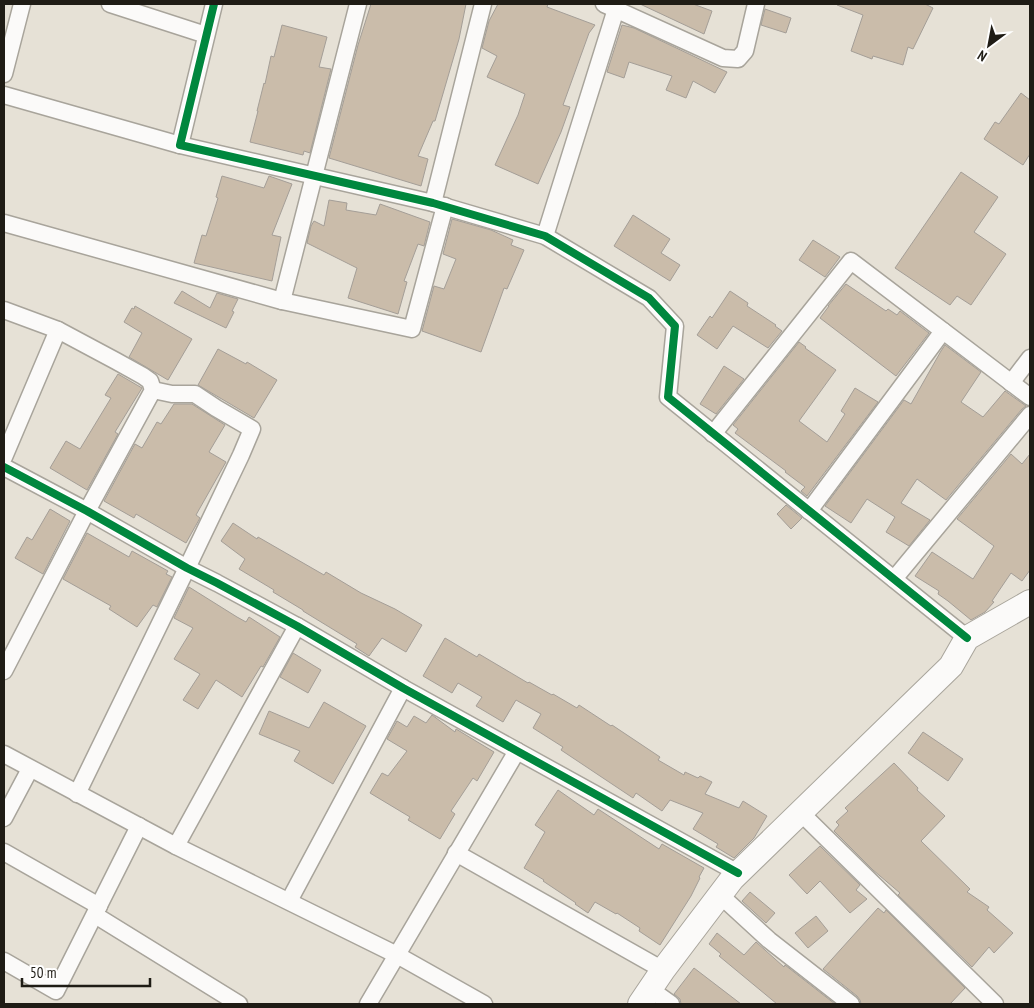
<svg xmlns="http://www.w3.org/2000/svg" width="1034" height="1008" viewBox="0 0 1034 1008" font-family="'PT Sans Narrow',sans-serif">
<rect width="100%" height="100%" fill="#e6e1d6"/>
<g fill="#cabcaa" stroke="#a49e97">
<path d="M371 4H466L459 39 435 121H433L418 156 428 159 421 186 329 158 358 45Z"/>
<path d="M498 4H548L547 7 595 25 589 33 563 105 570 107 561 132 538 184 495 165 518 115 525 94 487 77 497 56 482 48 489 21Z"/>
<path d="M640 4H693L712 11 704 34Z"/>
<path d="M837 4H925L933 8 913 49 908 47 903 65 873 56 872 59 851 51 863 15 837 5Z"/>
<path d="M765 9 791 18 786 33 761 25Z"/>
<path d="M282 25 327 37 319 67 331 69 310 153 304 151 303 155 250 142 258 111H257L264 83 265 84 271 56 274 57Z"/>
<path d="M622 25 634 28 727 72 715 93 693 81 686 98 666 90 672 76 629 62 624 78 607 72Z"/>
<path d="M1021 93 1030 100V154L1023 165 984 139 995 122 999 124Z"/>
<path d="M961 172 998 197 974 232 1006 254 971 305 957 296 950 305 895 268Z"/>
<path d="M222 176 264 188 269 176 292 184 272 235 281 237 272 281 194 263 202 235 206 236 218 198 216 197Z"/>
<path d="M329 200 347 203 346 210 376 215 380 204 430 222 424 246 418 244 404 281 407 282 398 314 348 298 357 268 307 243 311 226 314 221 324 226Z"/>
<path d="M633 215 670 239 661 253 680 265 670 281 614 246Z"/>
<path d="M452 219 491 230 513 240 511 245 524 250 507 289 504 288 481 352 422 331 434 286 444 289 456 259 443 254Z"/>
<path d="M813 240 840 257 825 277 799 260Z"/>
<path d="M846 284 886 311 888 309 897 315 900 311 929 333 896 376 820 318 829 306H828Z"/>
<path d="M182 291 210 308 217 293 238 299 232 311 234 312 226 328 174 303Z"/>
<path d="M730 291 748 303 747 306 776 325 775 326 782 331 768 348 733 326 717 349 697 335 710 316 712 318Z"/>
<path d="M135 306 192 339 168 380 129 357 142 333 124 322 132 308 134 309Z"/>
<path d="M799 342 806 347 805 348 836 370 799 421 827 442 845 414 841 411 855 388 878 402 807 496 801 491 805 487 785 472 786 471 735 433 738 429 733 425Z"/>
<path d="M945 345 981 372 961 402 983 417 1005 391 1026 406 1022 409 946 500 917 479 901 503 930 520 909 546 886 532 895 517 867 499 851 523 825 506 904 400 911 404 941 351Z"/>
<path d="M218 349 246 364 247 362 277 380 254 418 198 385Z"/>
<path d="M724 366 744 379 716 414 700 404Z"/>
<path d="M118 374 142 388 115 432 118 434 87 490 50 468 66 441 80 449 111 398 105 395Z"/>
<path d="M174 404H192L225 425 209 452 226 462 196 515 200 518 186 543 136 514 134 518 104 501 135 444 142 448 157 422 161 424Z"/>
<path d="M1011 454 1022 464 1030 454V570L1022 581 1011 573 992 601 994 602 985 612 971 620 948 601 938 594 939 591 915 576 932 552 973 579 994 546 957 519Z"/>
<path d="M786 505 802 518 791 529 777 514Z"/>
<path d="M50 509 70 521 43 574 15 558 27 537 32 540Z"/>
<path d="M233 523 257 539 258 537 324 575 326 572 361 593 395 609 422 625 406 652 382 638 369 656 355 647 357 644 303 611V610L273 592 274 590 239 569 245 559 221 541Z"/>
<path d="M87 533 129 557 132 551 168 571 166 574 172 577 157 607 153 605 137 627 109 609 111 606 63 579Z"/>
<path d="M189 587 237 617 246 622 249 617 280 637 263 667 261 666 242 697 216 680 198 709 183 700 200 674 174 659 193 628 174 618Z"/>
<path d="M445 638 477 657 479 654 528 683 529 682 552 695 553 694 577 708 579 705 611 726 612 725 660 757 658 760 684 775 685 772 698 778 700 776 712 782 705 794 739 808 743 801 767 816 754 838 734 858 716 847 718 844 693 829 703 813 670 800 662 811 636 793 633 798 561 750 563 747 533 728 541 714 516 700 503 722 476 706 482 697 458 683 452 693 423 676Z"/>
<path d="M293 653 321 670 308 693 280 677Z"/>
<path d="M324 702 366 726 333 784 294 761 300 751 259 734 269 711 309 728Z"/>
<path d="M432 715 455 732 456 729 494 752 477 781 473 778 451 811 455 814 440 839 408 820 410 817 370 793 382 773 388 776 407 751 387 739 397 721 407 727 414 716 426 723Z"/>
<path d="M923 732 963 759 948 781 908 753Z"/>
<path d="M894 763 918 788 917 790 945 816 921 841 970 889 967 892 989 907 987 910 1013 933 994 953 989 947 972 967 898 895 900 893 873 870 834 831 839 825 836 822 848 811 845 808Z"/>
<path d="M558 790 594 815 598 809 659 849 662 844 704 868 699 877 700 878 691 896 660 945 639 931 640 928 617 913 616 914 595 902 588 913 575 904 576 903 543 881 544 880 524 868 545 832 535 825Z"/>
<path d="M820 846 860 885 856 890 867 899 850 913 820 881 807 894 789 875Z"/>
<path d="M750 892 775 913 766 923 742 901Z"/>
<path d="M878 908 884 913 886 910 965 988 950 1004H861L860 1000 857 996 823 969Z"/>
<path d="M816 916 828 931 808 948 795 933Z"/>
<path d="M717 933 744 955 756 942 784 967 785 965 835 1004H777L719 956 721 954 709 944Z"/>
<path d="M694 968 741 1004H681L680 999 674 994Z"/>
</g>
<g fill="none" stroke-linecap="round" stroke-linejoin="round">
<defs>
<g id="street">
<path d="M110 4 206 35"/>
<path d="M214 4 180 145 433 203 545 236 649 298 675 326 668 397 967 638"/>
<path d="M604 4 723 58 738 59 745 51 756 4"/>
<path d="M4 74 22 4"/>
<path d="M4 95 180 145"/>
<path d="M433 203 483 4"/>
<path d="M4 223 282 301 412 329 445 206"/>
<path d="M545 236 616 9"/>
<path d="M282 301 358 4"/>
<path d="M4 310 58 330 116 361 143 376 150 381 153 390 87 511 4 671"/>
<path d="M1011 383 1030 358"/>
<path d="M713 434 851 261 1030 397"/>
<path d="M4 457 58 330"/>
<path d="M4 467 87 511 187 568 217 583 297 626 403 688 738 873"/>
<path d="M809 511 943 331"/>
<path d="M894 579 1030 415"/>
<path d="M4 754 176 846 397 955 484 1004"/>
<path d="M77 794 187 568 241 455 252 429 216 408 195 394H172L153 390"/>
<path d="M800 812 995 1004"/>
<path d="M4 818 30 769"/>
<path d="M176 846 297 626"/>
<path d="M4 852 99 906"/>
<path d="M456 853 663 970"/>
<path d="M720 895 769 940 851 1004"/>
<path d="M289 901 403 688"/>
<path d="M95 915 239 1004"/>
<path d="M4 961 56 991 139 826"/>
<path d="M650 989 671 1004"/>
<path d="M368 1004 517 751"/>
</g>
<path id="secondary" d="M640 1004 663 970 732 879 951 666 967 638 1030 602"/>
</defs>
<use href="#street" stroke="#a8a49b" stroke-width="19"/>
<use href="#secondary" stroke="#a8a49b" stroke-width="26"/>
<use href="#street" stroke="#fbfaf9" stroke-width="16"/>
<use href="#secondary" stroke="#fbfaf9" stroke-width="24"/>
<defs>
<g id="cycleway">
<path d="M214 4 180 145 433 203 545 236 649 298 675 326 668 397 967 638"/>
<path d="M4 467 87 511 187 568 217 583 297 626 403 688 738 873"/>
</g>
</defs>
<use href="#cycleway" stroke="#fff" stroke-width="11"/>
<use href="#cycleway" stroke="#00873e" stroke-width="8"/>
</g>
<rect width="1034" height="1008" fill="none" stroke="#1f1c15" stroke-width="10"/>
<g transform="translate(989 45) rotate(212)" stroke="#ffffff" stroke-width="4" paint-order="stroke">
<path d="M0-4L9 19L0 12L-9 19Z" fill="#1f1c15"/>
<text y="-8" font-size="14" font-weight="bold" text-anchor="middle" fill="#1f1c15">N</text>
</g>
<path d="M22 978v8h128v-8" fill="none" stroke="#1f1c15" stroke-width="2.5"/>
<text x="30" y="978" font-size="15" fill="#1f1c15" stroke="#ffffff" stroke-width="4" paint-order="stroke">50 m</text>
</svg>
